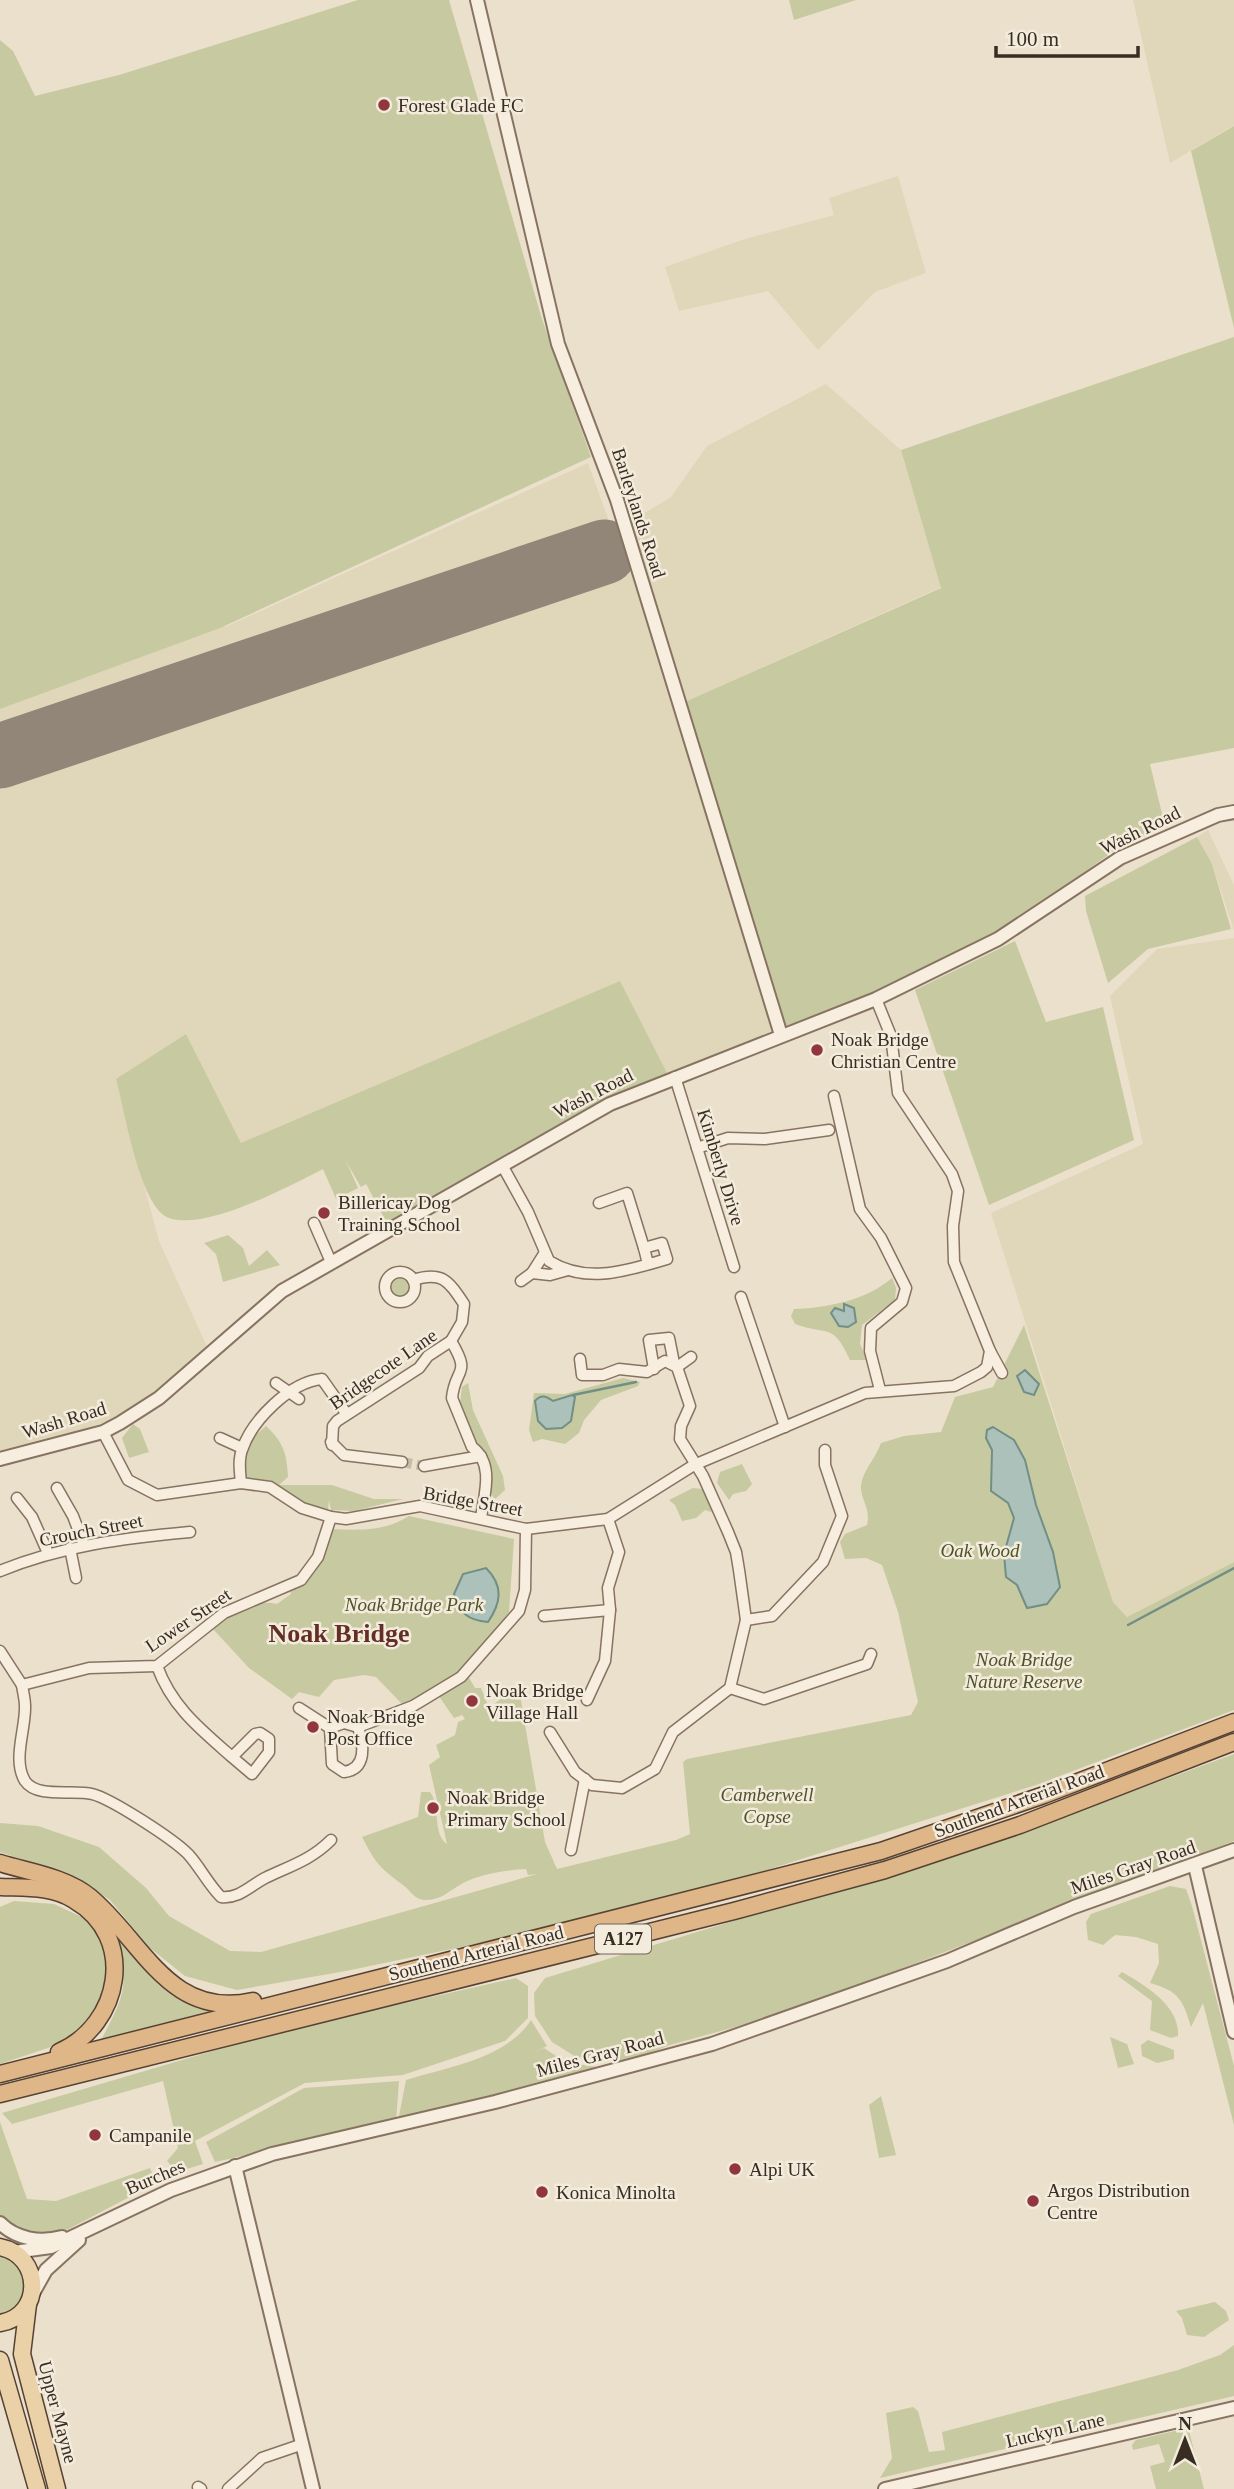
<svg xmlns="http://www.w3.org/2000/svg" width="1234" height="2489" viewBox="0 0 1234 2489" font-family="Georgia,serif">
<rect width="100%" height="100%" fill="#ebe0cc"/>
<g fill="#e0d7ba">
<path d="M1133 0H1234V125L1170 163Z"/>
<path d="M898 176 926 273 875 292 818 350 768 291 679 311 665 267 742 240 834 215 829 198Z"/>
<path d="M98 303 225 627 588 463 613 532 671 497 707 446 826 384 901 450 941 587 678 705 781 1035 633 1093 416 1157 361 1187 344 1159 260 1200 241 1143 186 1034 116 1080 159 1241 210 1353 140 1408 86 1429 0 1452V346Z"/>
<path d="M1208 830 1234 885V931L1212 864 1197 837Z"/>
<path d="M1234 938V1562L1127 1617 1113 1602 991 1213 1143 1144 1110 996 1157 949Z"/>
</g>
<g fill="#c7c9a0">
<path d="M358 0H449L542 319 591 457 220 628 0 709V40L13 51 35 96 119 75Z"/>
<path d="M789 0H856L794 20Z"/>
<path d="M1234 126V328L1191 151Z"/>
<path d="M1234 337V748L1150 764 1165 826 1115 850 1002 931 820 1021 781 1035 678 705 941 588 901 450Z"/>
<path d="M1197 837 1212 864 1231 929 1148 949 1108 983 1086 911 1085 896Z"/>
<path d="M1015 941 1046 1022 1103 1007 1134 1140 989 1205 915 990Z"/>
<path d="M620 981 668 1075 389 1227 366 1184 361 1187 345 1159 358 1188 336 1199 323 1169C293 1184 186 1243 159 1211 137 1186 125 1114 116 1079L186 1034 241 1143Z"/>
<path d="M228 1235 243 1248 249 1266 267 1250 280 1265 223 1282 216 1254 204 1243Z"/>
<circle cx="400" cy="1287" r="15"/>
<path d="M892 1278 896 1288 895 1300 862 1325 860 1344 867 1360H850C833 1322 828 1336 795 1324L791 1316 794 1309C827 1308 867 1300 892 1278Z"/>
<path d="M1024 1325 1113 1602 1127 1617 1234 1562V1710L1036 1785 735 1880 466 1946 346 1971 237 1990 185 1976 150 1948 110 1900 78 1879 0 1852V1823L38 1826 99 1847 146 1888 169 1916 230 1951 261 1952 537 1874 528 1875 526 1869C507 1870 480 1874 463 1883 450 1890 441 1901 424 1900 414 1899 410 1890 403 1885 379 1867 376 1864 362 1837L418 1817 421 1792H430C441 1806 432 1834 447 1844L429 1765 440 1757 436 1745 455 1735 458 1722 465 1719 462 1715 454 1718 436 1692 403 1705 376 1677 364 1675 334 1680 319 1697 299 1692 292 1699 249 1668 213 1629C232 1611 251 1599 277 1604L291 1594 289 1589C317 1584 322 1553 330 1529 359 1530 384 1532 409 1516L514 1539 509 1612 474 1661 477 1668 468 1676 475 1688H481L489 1708 511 1691 519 1689 545 1842 557 1869 676 1840 690 1834 683 1762 687 1759 911 1715 918 1702 898 1612 882 1565 866 1558 845 1559 840 1542 845 1534 867 1525C871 1507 860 1500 861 1485 863 1470 876 1458 881 1443L904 1436 941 1432 955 1397 993 1387Z"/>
<path d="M623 1378 640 1382 638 1386 601 1400 584 1420 579 1433 565 1444 542 1439 533 1442 529 1430 534 1393 565 1394Z"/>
<path d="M468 1383 473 1410 503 1476 505 1490 494 1500 460 1403 462 1387Z"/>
<path d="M133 1424 140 1429 149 1452 129 1458 122 1438Z"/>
<path d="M266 1426C283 1442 287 1453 288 1477L279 1485H332L374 1499H403L354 1511 331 1510 329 1500 328 1510 303 1503 289 1492 245 1482 246 1444Z"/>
<path d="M742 1464 752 1484 746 1491 733 1494 729 1500 717 1483 720 1472Z"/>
<path d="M693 1488 702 1489 713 1509 711 1512 705 1510 696 1518 682 1521 675 1505 669 1500Z"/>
<path d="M1234 1754V1841L786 2013 670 2045 629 2061 576 2057 552 2042 535 2016 534 1993 545 1978 998 1841Z"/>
<path d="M1170 1886 1186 1889 1192 1906 1234 2066V2125L1203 2003 1191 2027C1183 1999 1178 1991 1150 1983L1159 1963 1158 1944 1136 1937 1115 1935 1103 1945 1088 1940 1086 1922 1091 1914Z"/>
<path d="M14 1901 54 1904 86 1919 106 1945 109 1993 78 2038 0 2064V1907Z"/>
<path d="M115 1934 155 1979 224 2018 100 2042C125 1995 130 1987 115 1934Z"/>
<path d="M1122 1972C1144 1985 1180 2005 1178 2036L1171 2038 1150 2030 1152 2001 1118 1976Z"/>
<path d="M516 1978 528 1986V2018L505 2041 403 2075 305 2083 195 2141 203 2164 177 2172 167 2161 178 2148 163 2081 12 2124 2 2113 281 2031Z"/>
<path d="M531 2020 547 2046 531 2054 544 2048 565 2062 609 2069 402 2118 399 2116 406 2080C447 2067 506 2059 531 2020Z"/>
<path d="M1110 2037 1127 2044 1134 2064 1118 2068Z"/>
<path d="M1148 2040 1174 2050V2059L1157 2063 1142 2056 1141 2045Z"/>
<path d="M399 2081 396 2122 215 2162 206 2142 304 2088Z"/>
<path d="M881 2096 896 2155 879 2158 869 2105Z"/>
<path d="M0 2122 27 2199 56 2201 150 2168 156 2183 61 2233 29 2234 0 2216Z"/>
<path d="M0 2255C32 2267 34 2305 0 2317Z"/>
<path d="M1215 2302 1226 2311 1229 2320 1204 2337 1187 2335 1182 2318 1176 2311Z"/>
<path d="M1234 2345V2396L880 2478 892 2458 886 2413 913 2407 918 2411 929 2452 945 2450 942 2432 1178 2370 1220 2355Z"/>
<path d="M1183 2429 1189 2431 1204 2489H1156L1150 2466 1165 2462 1159 2444 1133 2450 1132 2445 1136 2440Z"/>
</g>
<g fill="#abc1b9" stroke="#728f86" stroke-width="2">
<path d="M844 1304 854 1308 856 1322 848 1327 839 1326 831 1313 835 1308 844 1311Z"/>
<path d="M1025 1370 1039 1384 1034 1395 1024 1392 1017 1376Z"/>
<path d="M572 1395 575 1397 571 1421 562 1428 546 1429 538 1421 535 1401C541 1394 546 1396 553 1401Z"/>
<path d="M993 1427 1014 1440 1025 1460 1036 1505 1053 1552 1060 1587 1047 1604 1027 1608 1017 1585 1006 1577 1004 1554 1014 1518 1008 1503 991 1491 992 1450 986 1438 987 1430Z"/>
<path d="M486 1568C504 1586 501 1603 488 1622 467 1620 461 1614 454 1594L463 1574Z"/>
</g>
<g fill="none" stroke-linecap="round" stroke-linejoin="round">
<g stroke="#728f86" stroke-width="2.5">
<path d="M573 1395 636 1382"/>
<path d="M1128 1625 1234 1568"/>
</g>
<path stroke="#928678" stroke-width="65" d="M0 756 604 552"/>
<path stroke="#c7bcaa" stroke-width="10" stroke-dasharray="10 5" stroke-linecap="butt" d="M402 1462 424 1466"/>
<defs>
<g id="minor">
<path d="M675 1077 734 1267"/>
<path d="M834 1096 860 1209 881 1238 906 1288 902 1302 871 1328 870 1351 880 1390"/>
<path d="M697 1148 728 1138 765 1139 829 1130"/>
<path d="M502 1165 528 1212 549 1261C588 1285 628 1270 667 1259L662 1243 644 1248 648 1264"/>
<path d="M599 1203 627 1193 644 1248"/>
<path d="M314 1223 331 1262"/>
<path d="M544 1254 532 1273 550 1275 568 1270"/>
<circle cx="400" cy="1287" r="15"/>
<path d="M413 1280C442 1271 448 1280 464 1304L462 1322 451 1341"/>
<path d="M521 1281 532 1273"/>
<path d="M741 1297 785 1427"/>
<path d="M990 1351 1002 1373"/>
<path d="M677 1367 691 1357"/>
<path d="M654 1369 649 1340 669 1338 674 1363"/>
<path d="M276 1383 299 1399"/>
<path d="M103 1432 128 1480 157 1495 241 1483 270 1487 302 1508 331 1517 346 1519 420 1506 526 1529 608 1519 694 1465 865 1393 954 1386 981 1372 987 1367 990 1351 954 1262 953 1226 958 1191 952 1174 898 1093 891 1036 876 999"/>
<path d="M220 1438 242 1448"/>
<path d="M331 1442 344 1455 402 1462"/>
<path d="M332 1445 333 1426 337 1421 419 1368 428 1356 451 1341C472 1376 455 1367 452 1398L472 1447C495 1464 484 1495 481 1518"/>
<path d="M424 1466 481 1456"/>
<path d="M241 1483C240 1472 238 1460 242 1450 252 1420 290 1382 322 1379L346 1413"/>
<path d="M57 1488 73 1516 84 1545"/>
<path d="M17 1498 32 1517 48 1553"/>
<path d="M70 1548 76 1578"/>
<path d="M0 1571C61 1546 124 1538 190 1532"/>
<path d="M544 1616 610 1610 608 1588 619 1552 608 1519"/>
<path d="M746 1620 772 1616 823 1562 842 1516 825 1465V1450"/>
<path d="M0 1651 22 1685"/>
<path d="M157 1666C172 1707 200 1729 232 1757L255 1734 260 1733 269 1739V1752L252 1774 232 1757"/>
<path d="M22 1685C23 1692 25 1699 25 1706 26 1728 12 1760 25 1781 37 1799 74 1789 92 1794 112 1799 173 1839 188 1854 200 1867 208 1884 221 1897 239 1899 250 1886 265 1878 290 1866 311 1860 331 1840"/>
<path d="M22 1685 89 1668 157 1666 224 1613 301 1580 318 1557 331 1517"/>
<path d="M730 1688 764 1699 867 1664 871 1654"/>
<path d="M587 1700 605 1661 610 1610"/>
<path d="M299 1708 330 1728"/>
<path d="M330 1728 344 1723 358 1727 413 1706 461 1677 519 1611 525 1590 526 1529"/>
<path d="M330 1728 332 1764 344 1772C367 1769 364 1745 358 1727"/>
<path d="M550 1732 575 1772 592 1785 622 1788 655 1769 673 1732 730 1688 746 1620 739 1570 736 1552 728 1532 703 1476 680 1439 681 1426 690 1406 677 1367 665 1361 647 1372 619 1369 603 1375H582L580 1359"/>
<path d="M571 1850 585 1779"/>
<path d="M198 2487 201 2489"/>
<path d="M228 2489 262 2458 303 2444"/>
</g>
<g id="tertiary">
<path d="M477 0 558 344 617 500 781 1035"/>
<path d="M0 1459 103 1432 120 1423 159 1398 282 1291 610 1104 876 999 998 939 1120 858 1218 815 1234 812"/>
<path d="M1195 1866 1234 2032"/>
<path d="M235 2166 313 2489"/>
<path d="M0 2223C16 2239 40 2243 62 2237"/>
<path d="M14 2252 51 2247 171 2190 272 2154 495 2102 712 2044 947 1961 1074 1907 1234 1850"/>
<path d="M32 2295 46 2270 79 2240"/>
<path d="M885 2489 1234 2408"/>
</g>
<g id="primary">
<path d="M0 2247C42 2255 44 2316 0 2323"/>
<path d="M28 2304 22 2354 57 2489"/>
<path d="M0 2360 37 2489"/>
</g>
<g id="trunk">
<path d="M0 1863C29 1872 66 1877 90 1897 143 1941 169 2020 253 2001"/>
<path d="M0 1887C25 1888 52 1886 74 1900 138 1937 121 2025 59 2052"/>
<path d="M0 2074 881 1851 1044 1795 1234 1722"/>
<path d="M0 2094 734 1911 885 1870 1020 1825 1234 1742"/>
</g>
</defs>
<use href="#minor" stroke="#877361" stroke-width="13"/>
<use href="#tertiary" stroke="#877361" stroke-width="16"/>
<use href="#primary" stroke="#564234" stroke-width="19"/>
<use href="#trunk" stroke="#564234" stroke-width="19"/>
<use href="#minor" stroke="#f7eedf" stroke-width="10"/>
<use href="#tertiary" stroke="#f7eedf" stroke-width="12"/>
<use href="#primary" stroke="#ead1a8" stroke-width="16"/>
<use href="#trunk" stroke="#deb687" stroke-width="16"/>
</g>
<g fill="#91363d" stroke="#f3ebdb" stroke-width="2.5">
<circle cx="384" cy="105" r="7"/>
<circle cx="817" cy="1050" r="7"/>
<circle cx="324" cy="1213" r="7"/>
<circle cx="472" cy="1701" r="7"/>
<circle cx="313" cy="1727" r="7"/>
<circle cx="433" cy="1808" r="7"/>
<circle cx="95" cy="2135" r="7"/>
<circle cx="735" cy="2169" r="7"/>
<circle cx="542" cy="2192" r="7"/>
<circle cx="1033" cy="2201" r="7"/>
</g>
<g text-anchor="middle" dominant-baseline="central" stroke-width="5" stroke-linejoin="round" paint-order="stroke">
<rect fill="#f3ebdb" stroke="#71655a" stroke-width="2" x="595" y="1924.5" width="56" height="29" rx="5"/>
<g font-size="18" font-weight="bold" fill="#392c23">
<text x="623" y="1939">A127</text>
</g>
<g font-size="19" fill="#392c23" stroke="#f3ebdb" text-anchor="start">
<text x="398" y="105">Forest Glade FC</text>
<text x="831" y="1039">Noak Bridge<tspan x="831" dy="22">Christian Centre</tspan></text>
<text x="338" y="1202">Billericay Dog<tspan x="338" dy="22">Training School</tspan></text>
<text x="486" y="1690">Noak Bridge<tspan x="486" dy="22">Village Hall</tspan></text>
<text x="327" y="1716">Noak Bridge<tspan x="327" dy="22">Post Office</tspan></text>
<text x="447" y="1797">Noak Bridge<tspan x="447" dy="22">Primary School</tspan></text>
<text x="109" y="2135">Campanile</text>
<text x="749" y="2169">Alpi UK</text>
<text x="1047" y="2190">Argos Distribution<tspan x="1047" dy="22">Centre</tspan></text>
<text x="556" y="2192">Konica Minolta</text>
</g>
<g font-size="19" fill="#392c23" stroke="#f3ebdb">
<text transform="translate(639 513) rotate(72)">Barleylands Road</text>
<text transform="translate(1140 830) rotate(-26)">Wash Road</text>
<text transform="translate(593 1093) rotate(-27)">Wash Road</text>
<text transform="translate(721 1167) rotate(73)">Kimberly Drive</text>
<text transform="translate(383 1369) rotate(-35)">Bridgecote Lane</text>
<text transform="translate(64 1420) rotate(-17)">Wash Road</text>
<text transform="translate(473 1501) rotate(10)">Bridge Street</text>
<text transform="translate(91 1530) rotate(-11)">Crouch Street</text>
<text transform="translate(188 1620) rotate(-34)">Lower Street</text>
<text transform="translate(1019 1801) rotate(-20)">Southend Arterial Road</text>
<text transform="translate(1133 1867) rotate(-19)">Miles Gray Road</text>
<text transform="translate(476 1953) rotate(-14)">Southend Arterial Road</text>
<text transform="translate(600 2054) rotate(-15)">Miles Gray Road</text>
<text transform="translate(155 2177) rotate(-23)">Burches</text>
<text transform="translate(58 2412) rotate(75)">Upper Mayne</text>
<text transform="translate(1055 2430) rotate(-13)">Luckyn Lane</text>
</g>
<g font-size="19" font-style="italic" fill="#4d542b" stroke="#f3ebdb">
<text x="980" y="1550">Oak Wood</text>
<text x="414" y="1604">Noak Bridge Park</text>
<text x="1024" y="1659">Noak Bridge<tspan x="1024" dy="22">Nature Reserve</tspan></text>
<text x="767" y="1794">Camberwell<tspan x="767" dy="22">Copse</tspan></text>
</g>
<g font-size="26" font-weight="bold" fill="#622e26" stroke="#f3ebdb">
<text x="339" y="1633">Noak Bridge</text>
</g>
</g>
<g transform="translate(1185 2440)" stroke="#f3ebdb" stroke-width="5" paint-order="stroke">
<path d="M0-5L12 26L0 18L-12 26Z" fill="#392c23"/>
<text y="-10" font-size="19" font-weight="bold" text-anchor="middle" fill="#392c23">N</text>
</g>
<path d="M996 46v10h142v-10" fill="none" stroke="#392c23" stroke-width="3.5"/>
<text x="1006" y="46" font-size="21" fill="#392c23" stroke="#f3ebdb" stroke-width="5" paint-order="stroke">100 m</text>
</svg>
